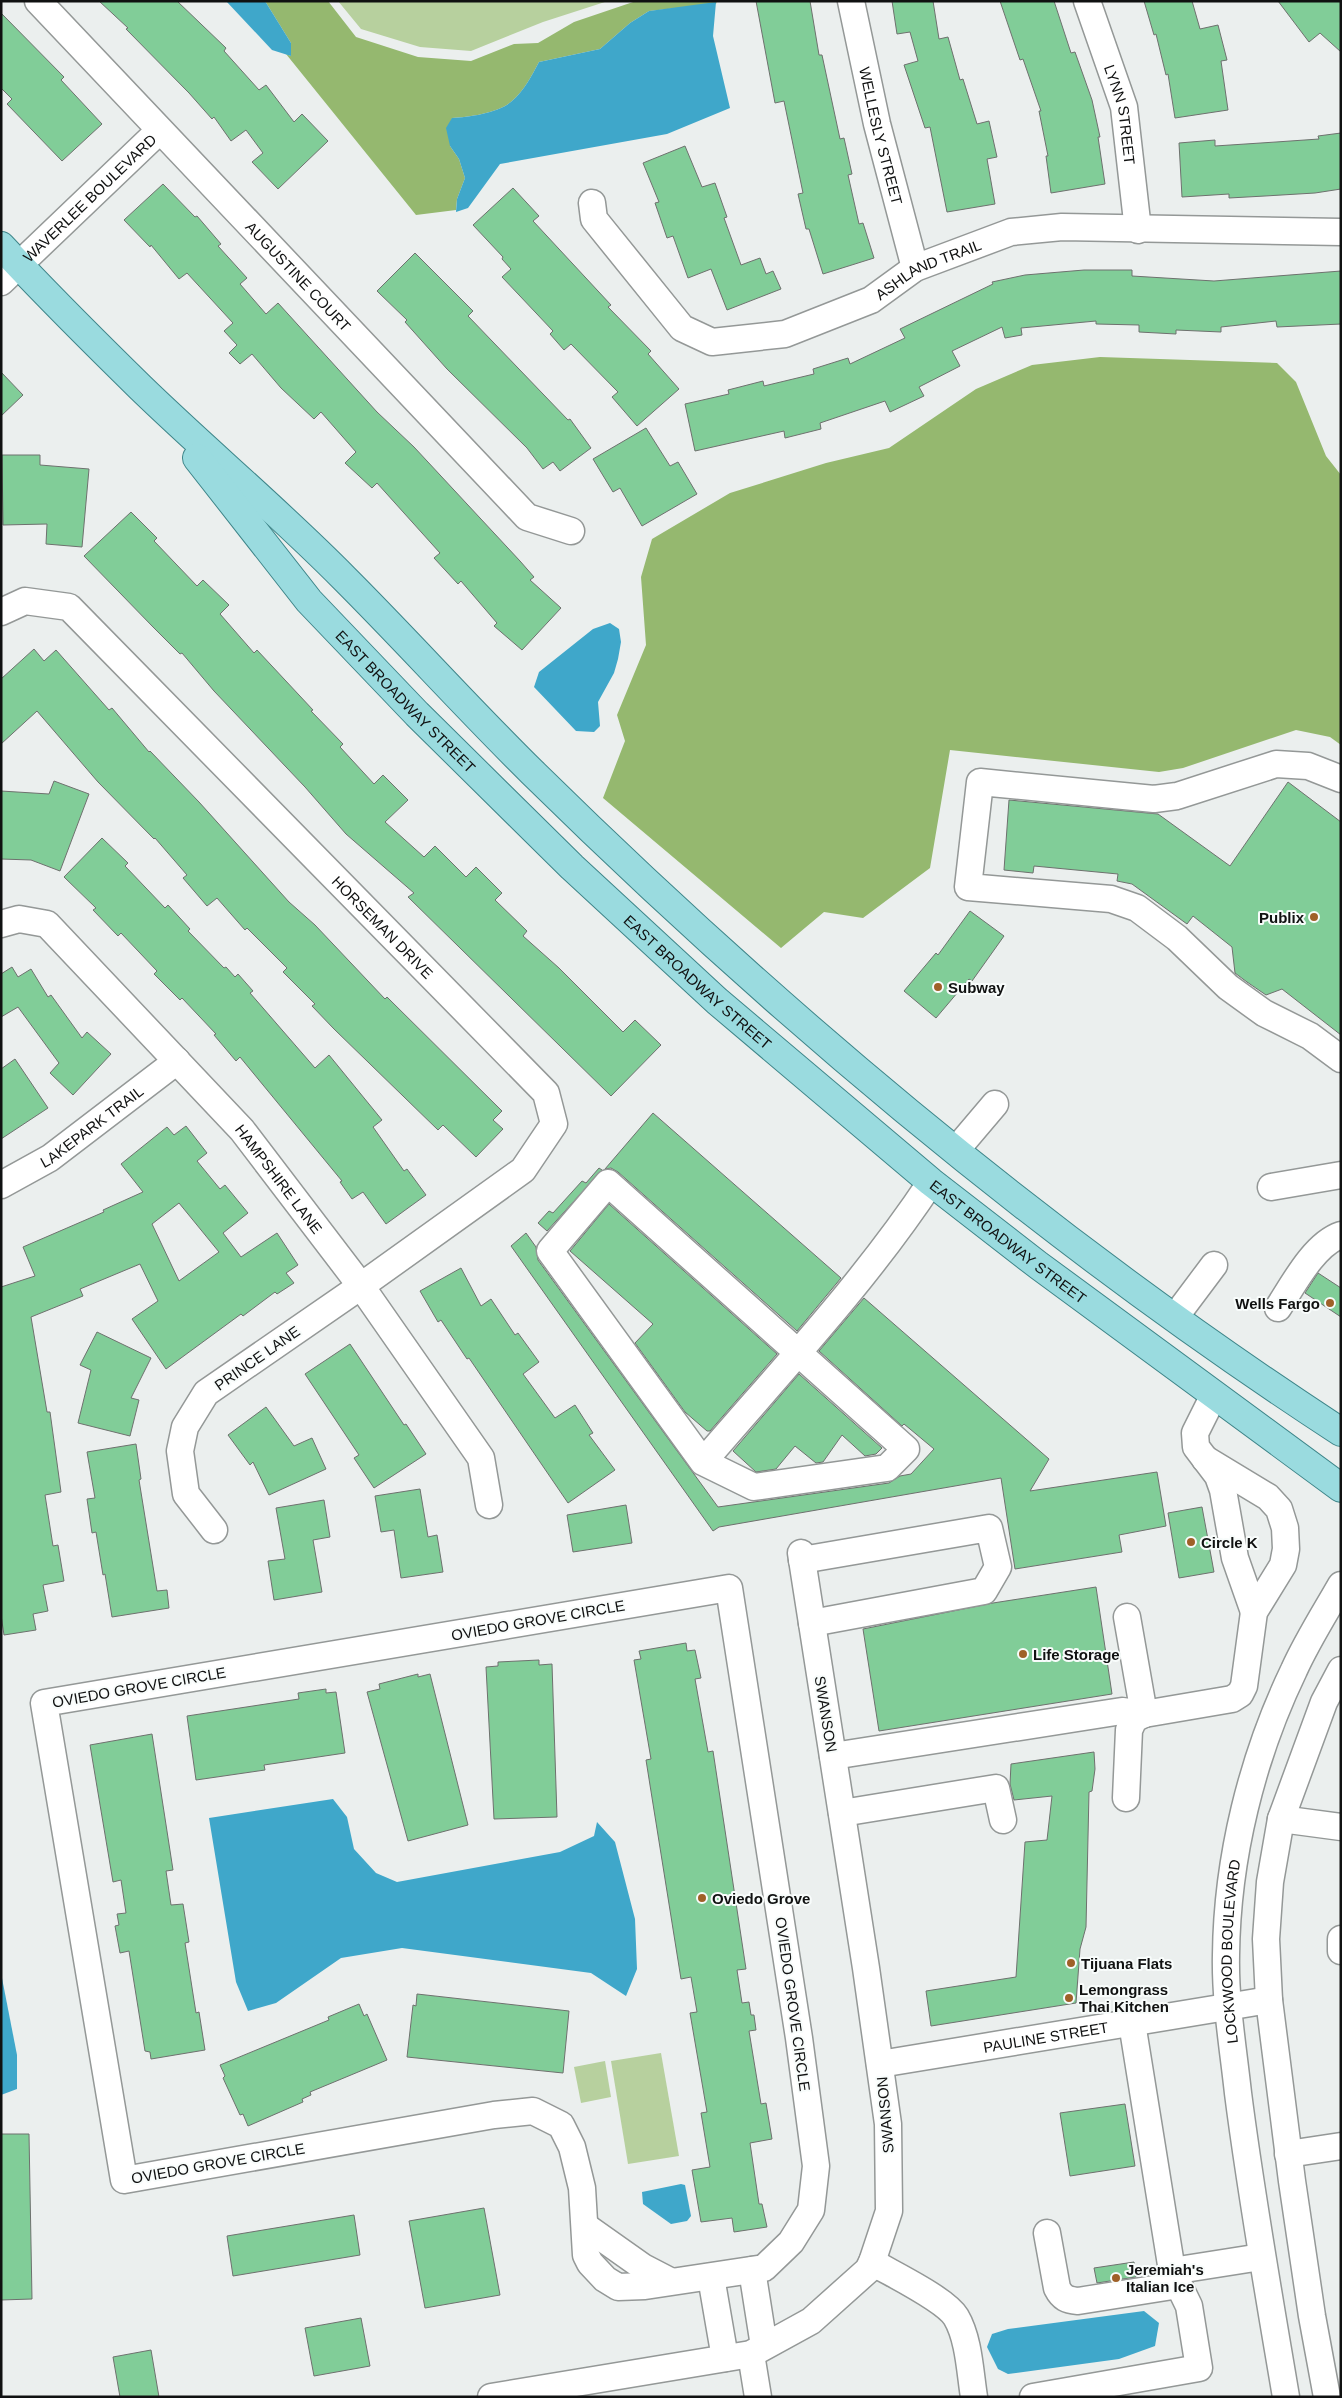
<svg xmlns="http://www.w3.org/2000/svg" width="1342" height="2398" viewBox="0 0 1342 2398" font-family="Helvetica,sans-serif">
<rect width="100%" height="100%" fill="#ebefee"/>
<g fill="#b7d09e">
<path d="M338 1H608L543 22 471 51 420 47 361 29Z"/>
<path d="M661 2053 679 2156 628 2164 611 2061Z"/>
<path d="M605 2061 611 2097 581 2103 574 2067Z"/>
</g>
<g fill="#95b86f">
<path d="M265 1H328L356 37 418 57 471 61 514 44 538 43 574 22 636 1H717L716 4 649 11 630 23 600 49 539 62C532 75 524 91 512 101 499 113 469 117 452 118L450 146 459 159 465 178 457 199 456 210 416 215 286 54 291 56V43Z"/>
<path d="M1100 357 1277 363 1296 382 1326 456 1341 475V745L1330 737 1296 730 1183 768 1159 772 950 750 930 868 863 918 824 912 781 948 603 798 625 741 617 715 646 645 641 577 652 539 730 493 826 463 889 448 976 389 1032 365Z"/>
</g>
<g fill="#3fa7ca">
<path d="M226 1H265L291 43V56L272 50Z"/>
<path d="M716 2 713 36 730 108 667 134 500 164 468 208 456 212 457 199 465 178 459 159 450 146 446 128 452 118C469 117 499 113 512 101 524 91 532 75 539 62L600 49 630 23 649 11Z"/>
<path d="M610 623 619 629 621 642 618 659 614 673 598 702 600 726 594 732 576 731 534 687 539 672 593 629Z"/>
<path d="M333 1799 347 1817 354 1849 376 1873 397 1882 560 1852 594 1836 597 1822 615 1842 635 1919 637 1969 626 1996 591 1973 402 1948 341 1958 276 2003 248 2011 236 1982 209 1818Z"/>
<path d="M1 1973 17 2055V2089L1 2095Z"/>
<path d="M681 2184 685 2185 691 2216 687 2221 671 2224 643 2204 642 2192Z"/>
<path d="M1144 2311 1159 2323 1155 2346 1119 2359 1008 2374 998 2369 987 2347 992 2334 1008 2329Z"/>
</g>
<g fill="#81cd98" stroke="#6e716e" fill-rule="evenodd">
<path d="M99 1H177L226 48 224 51 259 90 266 85 294 122 302 114 328 141 278 189 252 162 263 153 246 130 231 141 214 117 212 119 189 93 126 29 128 28Z"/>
<path d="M756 1H810L819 55H822L840 139 844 138 852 174 848 175 859 224 863 223 874 258 823 274 809 229H806L798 194 803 193 784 101 775 103Z"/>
<path d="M892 1H933L939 39 948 37 960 80 963 79 977 124 989 121 997 157 987 159 995 204 947 212 930 127 925 128 904 65 918 61 910 32 897 34Z"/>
<path d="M1000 1H1054L1071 53 1075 52 1092 100 1100 137H1098L1105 184 1051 193 1046 156H1048L1039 111H1041L1023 59 1020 60Z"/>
<path d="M1144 1H1192L1200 29 1218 25 1227 60 1221 61 1228 110 1175 118 1168 74 1166 75 1156 34 1154 35Z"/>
<path d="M1278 1H1341V52L1320 33 1309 42Z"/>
<path d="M1 13 64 77 61 80 102 124 62 161 7 104 12 99 1 88Z"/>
<path d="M1341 133V189L1315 193 1265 196 1229 198V194L1182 197 1179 143 1215 140V146L1276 142 1319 139 1318 136Z"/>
<path d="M685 146 702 187 715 183 727 217 724 218 741 265 760 258 766 274 773 271 781 289 727 310 711 269 688 278 673 236 667 238 655 203 659 202 643 163Z"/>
<path d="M163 184 195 217 197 216 221 244 218 246 247 278 240 284 266 314 278 303 377 412 414 447 520 561 534 577 530 580 561 608 522 650 494 626 497 623 461 581 458 584 434 558 440 553 377 483 372 488 345 463 356 452 321 412 314 419 281 388 252 354 240 364 229 353 237 345 224 331 233 323 187 273 179 279 151 245 150 247 124 220Z"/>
<path d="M513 188 539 216 533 221 611 305 608 307 651 351 648 354 679 389 637 426 612 397 618 392 571 344 564 350 550 334 553 331 502 277 511 269 502 259 503 257 473 225Z"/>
<path d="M415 253 473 311 468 316 568 420 570 419 591 448 560 471 553 462 543 469 527 448 447 369 405 322 407 320 377 291Z"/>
<path d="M1084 270H1132V276L1214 281 1341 271V324L1277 327 1276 321 1221 327V332L1176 330V334L1139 332V325L1096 324V321L1021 328 1022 335 1005 338 1002 327 952 351 960 366 919 387 924 396 890 412 885 401 820 423 821 429 785 438 784 431 695 451 685 404 729 394 728 390 763 381 764 386 814 374 813 369 848 358 850 364 905 338 900 329 993 284 992 282 1025 275Z"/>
<path d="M1 372 23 395 1 416Z"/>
<path d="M646 428 670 466 678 462 697 494 642 526 620 488 613 492 593 459Z"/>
<path d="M2 455H40V465L89 469 82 547 46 544 47 524 3 525Z"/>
<path d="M131 512 157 538 154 541 197 586 203 580 229 605 220 614 254 653 257 650 313 710 311 711 343 744 340 747 374 784 383 775 408 800 385 822 424 857 435 846 466 877 476 867 502 893 495 900 527 931 523 936 559 968 623 1032 635 1020 661 1045 611 1096 408 897 414 893 346 834 305 787 214 691 182 653 180 654 153 627 84 556Z"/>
<path d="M34 649 44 661 56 650 109 710 112 708 149 752 150 751 199 802 289 902 315 925 385 999 387 997 502 1111 493 1120 503 1129 476 1157 443 1125 438 1130 334 1029 312 1006 315 1004 283 972 287 968 247 928 245 930 217 898 207 906 183 878 187 875 155 838 154 839 98 782 37 711 1 744V679Z"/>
<path d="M54 781 89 794 60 871 31 860 1 859V791L49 794Z"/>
<path d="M1288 782 1341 822V1035L1282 989 1266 995 1247 982 1235 973 1232 947 1193 916 1187 924 1132 884 1117 881 1118 874 1034 866 1033 873 1004 870 1009 800 1158 814 1230 866Z"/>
<path d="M102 838 128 863 125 866 165 908 168 905 190 929 188 931 224 968 226 967 235 977 238 974 253 991 250 993 315 1068 329 1055 382 1120 373 1127 404 1171 407 1169 426 1195 386 1224 363 1192 352 1199 340 1182 342 1181 240 1057 236 1061 214 1035 216 1034 182 998 180 1000 154 974 157 971 121 933 118 936 93 910 96 908 64 877Z"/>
<path d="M970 911 1004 936 972 981 969 979 936 1018 904 991 936 953 938 955Z"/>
<path d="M12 967 18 977 31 969 48 997 51 995 82 1038 87 1032 111 1054 73 1095 50 1073 59 1063 18 1007 1 1017V974Z"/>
<path d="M15 1059 48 1108 1 1139V1069Z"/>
<path d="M653 1113 841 1278 797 1331 618 1172 611 1168 605 1169Z"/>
<path d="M186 1126 207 1153 197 1161 220 1189 225 1185 248 1213 223 1233 241 1257 277 1233 298 1265 286 1273 294 1283 277 1294 275 1292 243 1316 241 1314 166 1369 132 1319 158 1301 140 1264 80 1289 83 1296 31 1317 47 1412H50L61 1492 45 1495 53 1546 58 1545 64 1581 43 1585 48 1611 33 1614 36 1630 4 1635 1 1615V1287L35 1276 23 1247 104 1212 103 1210 143 1192 121 1164 167 1127 174 1135ZM179 1203 219 1252 179 1281 152 1224Z"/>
<path d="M599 1168 602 1170 547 1231 538 1223 549 1211 553 1213 582 1181 586 1183Z"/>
<path d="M609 1204 777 1354 710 1431H707L685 1412 635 1343 653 1324 570 1251Z"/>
<path d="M526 1233 536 1247 538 1260 718 1507 889 1483 900 1476 911 1474 934 1449 904 1424 902 1426 819 1351 864 1298 1049 1459 1030 1491 1157 1472 1166 1526 1119 1535 1122 1552 1015 1569 1001 1478 719 1527 713 1531 511 1246Z"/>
<path d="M461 1268 481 1306 491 1299 515 1335 518 1333 539 1362 523 1374 555 1418 575 1405 593 1433 589 1435 615 1470 568 1503 469 1358 467 1359 441 1320 438 1322 420 1291Z"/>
<path d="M1318 1273 1341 1288V1317L1305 1293Z"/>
<path d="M97 1332 151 1358 131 1398 139 1400 130 1436 78 1423 91 1370 80 1365Z"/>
<path d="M350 1344 404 1425 406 1424 426 1454 374 1488 354 1458 359 1455 305 1374Z"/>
<path d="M799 1374 882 1448 876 1454 865 1456 842 1435 823 1462 816 1463 795 1446 776 1469 756 1472 733 1451Z"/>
<path d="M266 1407 294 1446 312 1438 326 1469 269 1495 253 1462 250 1465 228 1435Z"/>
<path d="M136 1444 141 1479 139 1480 157 1591 167 1590 169 1608 112 1617 105 1574 103 1575 96 1532 92 1533 87 1499 95 1498 87 1452Z"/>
<path d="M420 1489 428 1537 437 1535 443 1572 401 1578 394 1530 381 1532 375 1496Z"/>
<path d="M324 1500 330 1537 313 1540 322 1592 274 1600 268 1561 285 1559 276 1508Z"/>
<path d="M626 1505 632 1543 573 1552 567 1515Z"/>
<path d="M1202 1507 1214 1572 1179 1578 1168 1513Z"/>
<path d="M1096 1587 1112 1694 879 1731 863 1629 993 1603Z"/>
<path d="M686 1643 687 1651 695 1650 701 1678 695 1679 708 1752 713 1751 746 1969 737 1970 742 2003 749 2002 751 2015H754L756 2030 749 2031 761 2104 766 2103 772 2139 750 2143 759 2204H762L767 2227 734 2232 732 2218 701 2222 692 2170 710 2167 701 2113 707 2112 690 2013 697 2012 691 1977 681 1979 646 1760 651 1759 634 1660 641 1659 639 1651Z"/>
<path d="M539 1660V1665L552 1664 557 1817 494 1819 486 1667 498 1666V1662Z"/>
<path d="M418 1674V1677L430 1674 468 1825 408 1841 367 1692 380 1689 379 1684Z"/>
<path d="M326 1689V1693L336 1692 345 1753 264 1765 265 1770 196 1780 187 1716 299 1699 298 1693Z"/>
<path d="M152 1734 173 1870 166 1871 171 1905 183 1904 189 1942 185 1943 196 2013 199 2012 205 2050 151 2059 150 2052 145 2051 129 1951 120 1953 115 1926 119 1925 117 1914 126 1913 121 1880 113 1882 90 1745Z"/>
<path d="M1094 1752 1095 1769 1092 1791 1089 1792 1086 1927 1080 1949 1076 2003 931 2026 926 1991 1016 1977 1025 1842 1047 1840 1052 1796 1014 1800 1010 1784 1011 1764Z"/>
<path d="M417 1994 569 2011 563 2073 407 2057 413 2005 416 2006Z"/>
<path d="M359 2004 364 2016 367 2014 387 2060 310 2092 311 2095 302 2099 303 2102 248 2126 243 2114 240 2115 223 2078 225 2076 220 2065 329 2020 328 2017Z"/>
<path d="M1125 2104 1135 2166 1070 2176 1060 2113Z"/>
<path d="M1 2134H29L32 2299 1 2300Z"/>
<path d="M484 2208 500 2295 425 2308 409 2221Z"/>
<path d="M354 2215 360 2255 233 2276 227 2236Z"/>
<path d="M1134 2262 1136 2277 1097 2283 1094 2268Z"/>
<path d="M361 2318 370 2366 314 2376 305 2328Z"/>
<path d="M151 2350 159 2397H120L113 2357Z"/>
</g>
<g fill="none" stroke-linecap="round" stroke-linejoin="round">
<defs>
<g id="minor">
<path id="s1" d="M38 1 527 517 571 531"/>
<path id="s2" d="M851 1 877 124 915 268"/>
<path id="s3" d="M1087 1 1124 107 1138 230"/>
<path id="s4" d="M592 203 594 219 682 328 712 342 785 334 871 300 915 268 1011 232 1062 227 1341 232"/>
<path id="s5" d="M1 282 159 131"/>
<path id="s6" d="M1 612 25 601 69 607 546 1093 554 1124 523 1170 361 1286 206 1393 185 1427 180 1451 186 1494 214 1530"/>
<path d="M1341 779 1308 766 1276 764 1177 796 1154 799 980 782 968 887 1111 899 1137 908 1177 938 1228 987 1264 1013 1310 1036 1341 1059"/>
<path id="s7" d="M1 924 19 919 47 924 242 1130 361 1286 481 1458 489 1505"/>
<path d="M956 1150 995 1104"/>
<path id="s8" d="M1 1185 50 1158 177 1061"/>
<path d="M1271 1187 1341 1175"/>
<path d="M1278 1308C1293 1285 1314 1244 1341 1235"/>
<path d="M1175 1317 1214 1265"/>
<path d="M1214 1395 1195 1433 1196 1447 1218 1476 1223 1490 1235 1558 1254 1612"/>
<path d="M703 1462 754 1487 887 1468 906 1449 608 1183 550 1251 703 1462C781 1371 865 1282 931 1182"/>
<path d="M802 1560 989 1528 998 1567 984 1591 812 1623"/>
<path d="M729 1588 799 2038 816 2166 811 2210 791 2242 764 2268 645 2286 618 2287 605 2279 590 2263 586 2255 582 2188 572 2147 561 2125 533 2111 494 2115 124 2180 44 1703Z"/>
<path d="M1127 1617 1144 1714"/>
<path d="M833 1756 1122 1711 1144 1714 1232 1699 1240 1694 1244 1686 1254 1612 1283 1565 1286 1549 1285 1528 1279 1509 1268 1497 1205 1459"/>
<path d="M1126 1798 1129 1730 1134 1719 1144 1714"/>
<path d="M842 1813 996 1788 1003 1820"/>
<path d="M1281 1819 1341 1827"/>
<path d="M1341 1939V1951"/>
<path d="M1132 2023 1172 2271 1261 2257"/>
<path id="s9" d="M880 2064 1269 2000"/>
<path d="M1288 2154 1341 2146"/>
<path d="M585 2226 643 2267 670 2281"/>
<path d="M1047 2233 1057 2288C1062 2298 1067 2300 1078 2301L1179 2285"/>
<path d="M872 2262C892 2274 945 2299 956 2317 969 2339 970 2372 974 2397"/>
<path d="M752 2270 764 2346"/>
<path d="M711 2277 725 2358"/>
<path d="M751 2354 758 2397"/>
<path d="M491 2397 751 2354 811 2321 868 2270 872 2262 889 2211 888 2124 866 1968 801 1553"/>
<path d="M1033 2397 1199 2368 1189 2306 1172 2271"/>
<path id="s10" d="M1286 2397C1269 2296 1251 2195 1238 2093 1233 2047 1225 2001 1226 1955 1227 1858 1252 1757 1294 1670 1307 1641 1325 1613 1341 1585"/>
<path d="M1327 2397 1312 2316 1292 2181 1269 2000 1266 1939 1270 1882 1281 1819 1324 1702 1341 1670"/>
</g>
<g id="major">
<path d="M1 246C46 294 93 341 140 387 207 452 279 512 344 578 408 642 468 709 532 772 779 1015 1051 1243 1341 1432"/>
<path id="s11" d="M197 458 309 601 417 714 572 867 717 1001 931 1182 1038 1265 1341 1488"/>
</g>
</defs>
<use href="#minor" stroke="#949897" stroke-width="29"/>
<use href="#major" stroke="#3e8589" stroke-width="30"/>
<use href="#minor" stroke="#fff" stroke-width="26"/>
<use href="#major" stroke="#9adbdf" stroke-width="28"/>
</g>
<g fill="#9f6028" stroke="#f8fcfb" stroke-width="2">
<circle cx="1314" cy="917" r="5"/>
<circle cx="938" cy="987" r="5"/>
<circle cx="1330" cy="1303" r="5"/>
<circle cx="1191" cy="1542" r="5"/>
<circle cx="1023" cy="1654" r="5"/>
<circle cx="702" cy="1898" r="5"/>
<circle cx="1071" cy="1963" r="5"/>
<circle cx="1069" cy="1998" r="5"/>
<circle cx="1116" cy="2278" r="5"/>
</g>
<g text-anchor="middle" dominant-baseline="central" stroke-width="4" stroke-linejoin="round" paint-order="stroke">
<g font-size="15" fill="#101111" stroke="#f8fcfb">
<text stroke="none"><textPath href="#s3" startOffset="119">LYNN STREET</textPath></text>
<text stroke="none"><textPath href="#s2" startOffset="138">WELLESLY STREET</textPath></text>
<text stroke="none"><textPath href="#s5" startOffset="122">WAVERLEE BOULEVARD</textPath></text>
<text stroke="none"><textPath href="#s4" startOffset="421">ASHLAND TRAIL</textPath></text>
<text stroke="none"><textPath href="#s1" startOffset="379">AUGUSTINE COURT</textPath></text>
<text stroke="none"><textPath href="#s11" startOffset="321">EAST BROADWAY STREET</textPath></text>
<text stroke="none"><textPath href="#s6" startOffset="519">HORSEMAN DRIVE</textPath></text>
<text stroke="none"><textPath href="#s11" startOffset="726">EAST BROADWAY STREET</textPath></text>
<text stroke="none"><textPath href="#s8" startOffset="108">LAKEPARK TRAIL</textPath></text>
<text stroke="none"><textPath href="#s7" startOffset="392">HAMPSHIRE LANE</textPath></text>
<text stroke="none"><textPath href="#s11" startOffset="1131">EAST BROADWAY STREET</textPath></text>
<text transform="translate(257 1358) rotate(-35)">PRINCE LANE</text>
<text transform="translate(538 1620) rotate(-10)">OVIEDO GROVE CIRCLE</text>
<text transform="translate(139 1687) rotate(-10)">OVIEDO GROVE CIRCLE</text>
<text transform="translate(826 1714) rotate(81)">SWANSON</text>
<text stroke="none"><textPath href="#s10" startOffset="450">LOCKWOOD BOULEVARD</textPath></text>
<text transform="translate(793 2004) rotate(82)">OVIEDO GROVE CIRCLE</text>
<text stroke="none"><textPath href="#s9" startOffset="168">PAULINE STREET</textPath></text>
<text transform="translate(885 2115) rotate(-95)">SWANSON</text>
<text transform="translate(218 2163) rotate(-10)">OVIEDO GROVE CIRCLE</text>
</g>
<g font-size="15" font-weight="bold" fill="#101111" stroke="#f8fcfb" text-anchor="start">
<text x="1304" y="917" text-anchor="end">Publix</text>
<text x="948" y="987">Subway</text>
<text x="1320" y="1303" text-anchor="end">Wells Fargo</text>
<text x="1201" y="1542">Circle K</text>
<text x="1033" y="1654">Life Storage</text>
<text x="712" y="1898">Oviedo Grove</text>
<text x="1081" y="1963">Tijuana Flats</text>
<text x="1079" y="1989">Lemongrass<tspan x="1079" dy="17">Thai Kitchen</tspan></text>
<text x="1126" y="2269">Jeremiah's<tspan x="1126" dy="17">Italian Ice</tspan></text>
</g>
</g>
<rect width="1342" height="2398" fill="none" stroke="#101111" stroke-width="5"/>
</svg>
